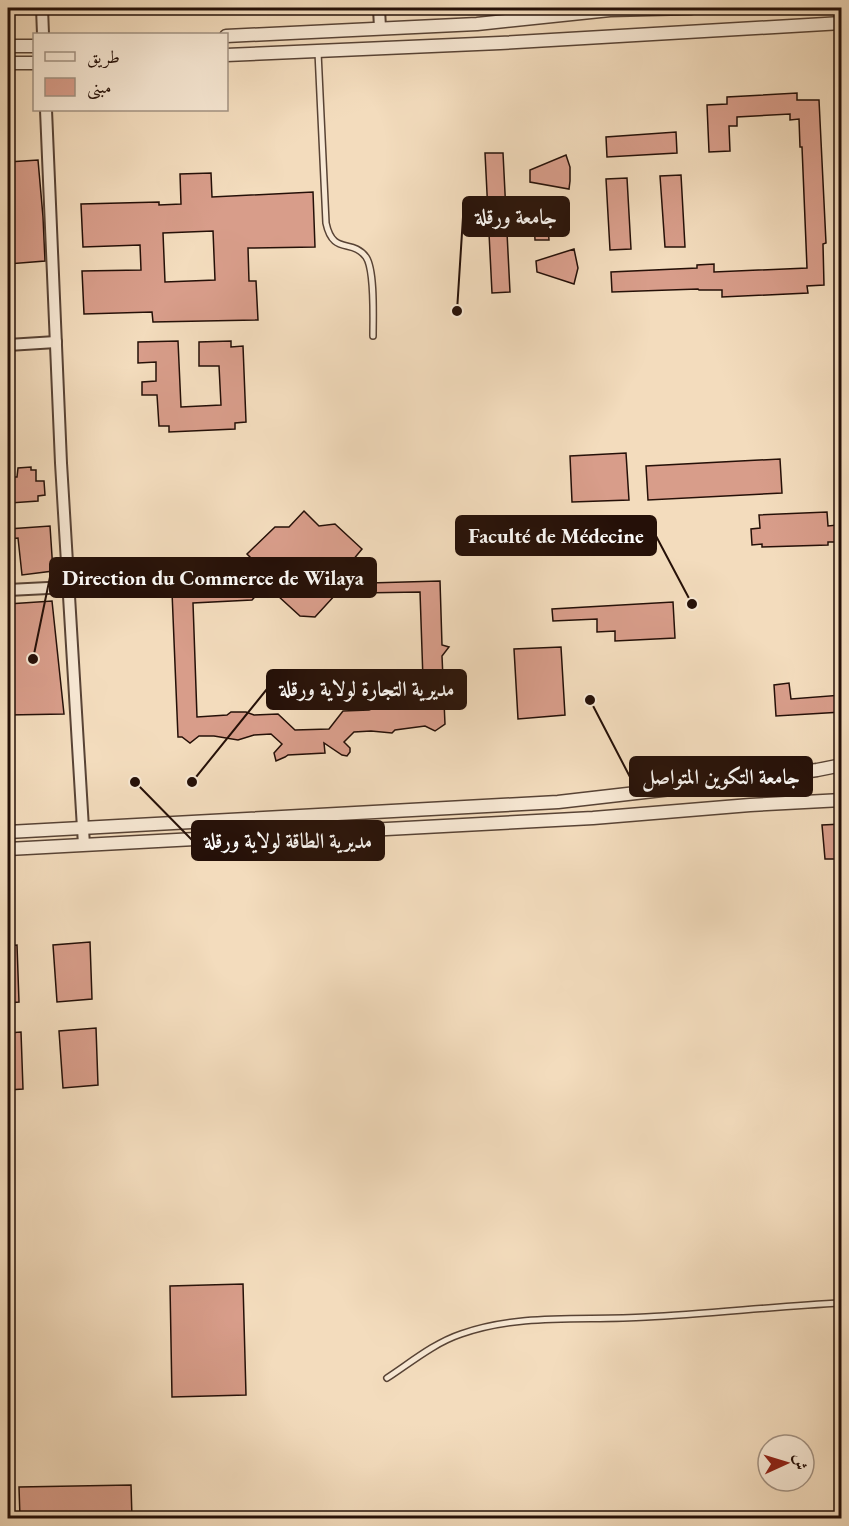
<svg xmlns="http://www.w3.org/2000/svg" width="849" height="1526" viewBox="0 0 849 1526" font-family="'EB Garamond',Amiri,serif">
<rect width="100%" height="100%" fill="#f3dcbd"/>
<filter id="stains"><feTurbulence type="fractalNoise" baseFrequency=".00333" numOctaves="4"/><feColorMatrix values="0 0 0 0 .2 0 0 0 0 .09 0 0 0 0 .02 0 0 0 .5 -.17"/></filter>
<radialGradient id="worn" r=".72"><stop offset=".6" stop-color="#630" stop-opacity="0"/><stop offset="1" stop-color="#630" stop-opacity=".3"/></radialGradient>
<g fill="#d89d8a" stroke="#251008" stroke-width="1.5" fill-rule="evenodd">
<path d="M797 93V100H819L826 243 823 244 824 285 807 286 808 293 722 297V290H699L698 289 612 292 611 272 697 268V265L714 264V272L807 268 802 147H800L799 119 790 120V114L737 117V126H729L730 151 709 152 707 105 727 104V97Z"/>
<path d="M676 132 677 153 607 157 606 137Z"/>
<path d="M485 153H503L510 292 492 293Z"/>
<path d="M566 155 570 167V181L569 189 530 182V170Z"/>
<path d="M38 160 43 217 45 261 8 264V162Z"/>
<path d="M211 173 212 197 313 192 315 247 248 248 249 281H256L258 320 153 322 152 312 84 314 82 271 141 270 140 245 83 247 81 204 159 202V205L181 204 180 174ZM213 231 215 280 165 282 163 233Z"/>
<path d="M681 175 685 247H665L660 176Z"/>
<path d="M627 178 631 249 610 250 606 179Z"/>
<path d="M546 200 549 240H535L533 201Z"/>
<path d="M574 249 578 268 574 284 537 272 536 261Z"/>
<path d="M178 341 181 407 221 405 219 366H199V342L231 341V347L243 346 246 422 235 423V429L169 432V426H159L157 395H142V382L156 381V362L138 363V342Z"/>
<path d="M626 453 629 500 572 502 570 456Z"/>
<path d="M780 459 782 493 648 500 646 466Z"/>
<path d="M31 467V470H36V481H44L45 495 38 496V501L10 503 8 477H17L18 468Z"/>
<path d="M304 511 319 526 335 524 362 549 347 567 369 583 440 581 442 645 449 647 442 656 445 724 435 731 425 726 395 730 392 733 371 731 354 732 344 742 350 748V752L347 756 342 755 324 743 325 753 288 755 285 757 276 761 274 753 282 744 271 734 254 735 238 740 214 736H199L190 743 182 737H178L172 592 245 590 257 576 249 569 255 562 247 554 275 527H289ZM347 582 359 593 420 592 424 709 394 706 391 704 382 705 369 710 343 711 329 729 295 730 278 714 254 715 246 712H231L227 715 197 717 193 603 252 600 266 585 300 616 315 617Z"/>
<path d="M827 512 828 526 837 525 838 542H828V545L762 547V544L752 545 751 529 760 528 759 515Z"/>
<path d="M50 526 53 571 22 575 18 538 8 539V529Z"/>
<path d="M52 601 64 714 8 715V604Z"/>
<path d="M673 602 675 638 615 641V631L597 632V619L553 621 552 609Z"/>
<path d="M561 647 565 715 518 719 514 649Z"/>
<path d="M789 683 791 699 842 695V712L776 716 774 685Z"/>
<path d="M842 824V859H825L822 825Z"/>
<path d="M90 942 92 999 57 1002 53 945Z"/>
<path d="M17 945 19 1002 8 1003V946Z"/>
<path d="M96 1028 98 1085 63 1088 59 1031Z"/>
<path d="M21 1032 23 1089 8 1090V1033Z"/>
<path d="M243 1284 246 1395 172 1397 170 1286Z"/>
<path d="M131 1485 132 1518H20L19 1487Z"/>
</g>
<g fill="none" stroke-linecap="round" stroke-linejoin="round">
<defs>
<g id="service">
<path d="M318 52 326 223C333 256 352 238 366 257 375 270 373 318 373 336"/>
<path d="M387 1378C410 1363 434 1343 461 1334 521 1313 583 1321 646 1317 711 1314 776 1306 842 1303"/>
</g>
<g id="minor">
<path d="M42 8 43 34"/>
<path d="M379 8 380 28"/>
<path d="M46 110 61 463 84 845"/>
<path d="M8 345 56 342"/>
<path d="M8 590 68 587"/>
</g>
<g id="tertiary">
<path d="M226 36 477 24 610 10 691 8"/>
<path d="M8 46H34"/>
<path d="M226 55 500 43 842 23"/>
<path d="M8 63H34"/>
<path d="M8 832 558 802 723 783 817 770 842 765"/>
<path d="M8 849 593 818 750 805 842 800"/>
</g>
</defs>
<use href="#service" stroke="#584335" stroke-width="8"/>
<use href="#minor" stroke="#584335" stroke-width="14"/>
<use href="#tertiary" stroke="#584335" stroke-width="15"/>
<use href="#service" stroke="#f7e8d4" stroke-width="5"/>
<use href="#minor" stroke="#f7e8d4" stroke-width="10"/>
<use href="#tertiary" stroke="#f7e8d4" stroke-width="12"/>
</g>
<path fill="none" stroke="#251008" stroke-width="2" d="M457 311L463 217M692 604L656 536M33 659L50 577M192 782L267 689M590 700L630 777M135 782L192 840"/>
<g fill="#251008" stroke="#f7e8d4" stroke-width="2">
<circle cx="457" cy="311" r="6"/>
<circle cx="692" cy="604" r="6"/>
<circle cx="33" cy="659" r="6"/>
<circle cx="192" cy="782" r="6"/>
<circle cx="590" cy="700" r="6"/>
<circle cx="135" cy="782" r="6"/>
</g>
<g fill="#251008" stroke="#251008" stroke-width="2">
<rect x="463" y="197" width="106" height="39" rx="6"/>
<rect x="456" y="516" width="200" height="39" rx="6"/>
<rect x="50" y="558" width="326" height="39" rx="6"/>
<rect x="267" y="670" width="199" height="39" rx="6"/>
<rect x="630" y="757" width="182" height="39" rx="6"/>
<rect x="192" y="821" width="192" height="39" rx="6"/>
</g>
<g font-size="21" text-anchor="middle" font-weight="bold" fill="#fff">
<text x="516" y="224">جامعة ورقلة</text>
<text x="556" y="543">Faculté de Médecine</text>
<text x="213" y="585">Direction du Commerce de Wilaya</text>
<text x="367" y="696">مديرية التجارة لولاية ورقلة</text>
<text x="721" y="784">جامعة التكوين المتواصل</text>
<text x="288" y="848">مديرية الطاقة لولاية ورقلة</text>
</g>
<rect width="849" height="1526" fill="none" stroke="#f3dcbd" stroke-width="30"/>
<rect x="9" y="9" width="831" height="1508" fill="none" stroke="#251008" stroke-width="3"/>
<rect x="15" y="15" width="819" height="1496" fill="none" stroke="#251008" stroke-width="1.5"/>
<rect x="33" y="33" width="195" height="78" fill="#f7e8d4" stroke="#a39282" stroke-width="1.5"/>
<rect x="45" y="52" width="30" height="9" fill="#f7e8d4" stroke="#a39282" stroke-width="1.5"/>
<text x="87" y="63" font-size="18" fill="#251008">طريق</text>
<rect x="45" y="78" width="30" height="18" fill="#d89d8a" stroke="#a39282" stroke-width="1.5"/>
<text x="87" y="93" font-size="18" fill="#251008">مبنى</text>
<g transform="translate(786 1463) rotate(86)"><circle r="28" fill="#f7e8d4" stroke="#a39282" stroke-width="1.5"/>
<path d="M0-4.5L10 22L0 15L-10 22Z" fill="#8f2418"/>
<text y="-9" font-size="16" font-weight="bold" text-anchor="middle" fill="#251008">ش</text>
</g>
<rect width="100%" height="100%" filter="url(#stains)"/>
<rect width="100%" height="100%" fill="url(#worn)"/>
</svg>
